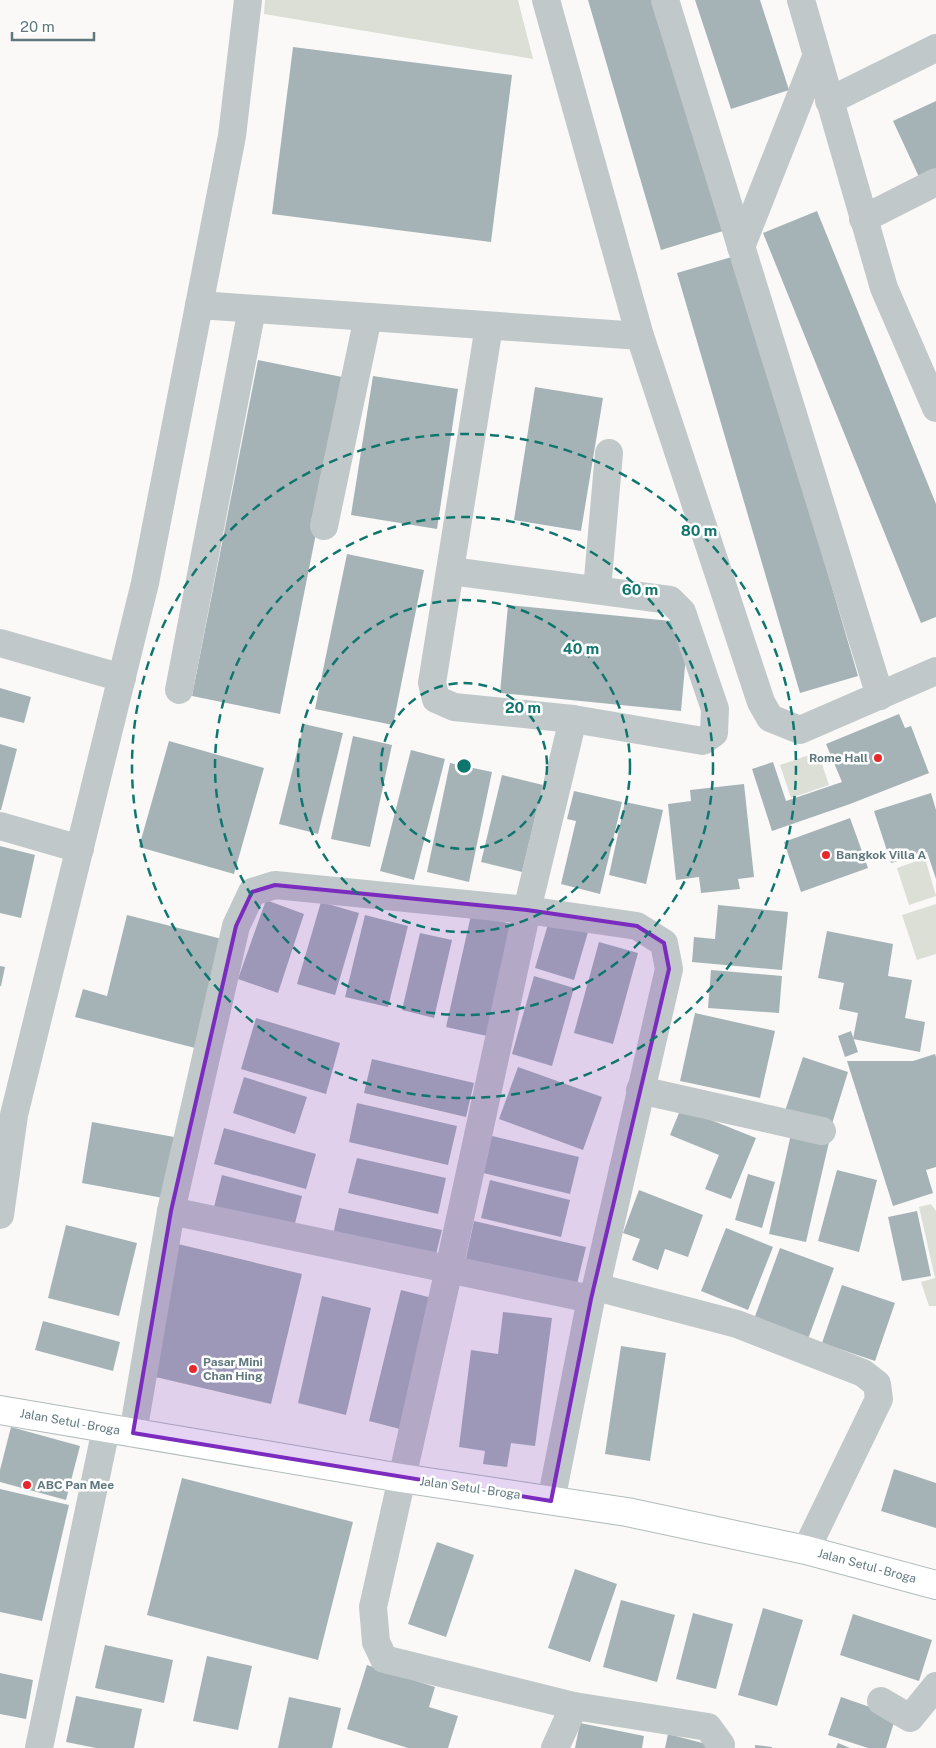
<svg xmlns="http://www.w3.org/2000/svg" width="936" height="1748" viewBox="0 0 936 1748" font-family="'Public Sans',sans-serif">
<rect width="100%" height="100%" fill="#faf9f8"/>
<g fill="#dbdfd6">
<path d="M265 0H518L533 59 264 14Z"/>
<path d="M818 752 829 785 791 798 780 765Z"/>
<path d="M925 858 936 896 909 905 897 868Z"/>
<path d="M936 904V954L917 960 902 915Z"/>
<path d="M931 1204 936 1211V1306H929L921 1282 935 1278 919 1207Z"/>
</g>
<g fill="#a5b3b6">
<path d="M588 0H655L723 231 661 250Z"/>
<path d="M695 0H760L789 90 731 109Z"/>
<path d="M293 47 512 75 491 242 272 214Z"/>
<path d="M936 101V169L919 177 893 121Z"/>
<path d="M817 211 936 504V617L921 623 763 233Z"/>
<path d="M735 256 858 676 800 693 677 273Z"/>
<path d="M258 360 347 378 280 714 192 696Z"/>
<path d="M373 376 458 389 437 529 351 515Z"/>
<path d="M535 387 603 398 581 531 514 520Z"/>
<path d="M347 554 424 570 393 725 315 709Z"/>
<path d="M508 605 671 621 686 655 681 711 500 693Z"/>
<path d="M0 688 31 697 24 723 0 717Z"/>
<path d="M899 714 905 728 911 726 929 773 850 804 772 831 752 769 773 762 786 801 842 782 826 744Z"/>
<path d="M304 724 343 733 318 834 279 824Z"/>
<path d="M353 736 392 745 370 847 331 839Z"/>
<path d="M169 741 264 768 234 874 139 847Z"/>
<path d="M0 744 17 749 1 810H0Z"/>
<path d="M411 750 445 759 414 880 380 871Z"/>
<path d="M450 763 492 772 469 882 427 872Z"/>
<path d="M502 775 543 785 522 872 481 862Z"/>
<path d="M744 784 754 877 738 879 740 889 701 893 699 877 676 880 668 804 691 801 690 790Z"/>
<path d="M574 791 622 802 600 894 561 884 576 821 567 819Z"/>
<path d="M931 793 936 810V879L927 852 891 863 874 811Z"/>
<path d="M625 802 663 810 646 884 609 875Z"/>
<path d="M850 818 868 868 801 892 784 842Z"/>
<path d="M0 846 35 855 21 918 0 913Z"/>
<path d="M266 900 304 914 278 993 238 979Z"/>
<path d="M321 902 359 913 335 995 297 984Z"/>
<path d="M718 905 788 912 782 970 692 962 694 937 715 939Z"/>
<path d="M127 915 222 939 195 1048 75 1017 83 989 107 996Z"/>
<path d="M365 915 408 926 388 1007 345 997Z"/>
<path d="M471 915 512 924 487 1036 446 1027Z"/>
<path d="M549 921 588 932 574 980 535 968Z"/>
<path d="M827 931 893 944 888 976 912 980 905 1018 925 1022 920 1052 853 1039 858 1013 839 1009 844 983 818 978Z"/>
<path d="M420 933 452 940 434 1018 402 1010Z"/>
<path d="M599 942 638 953 613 1044 574 1033Z"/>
<path d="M0 966 5 967 1 986H0Z"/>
<path d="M711 970 782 976 779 1013 708 1008Z"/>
<path d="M534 976 574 988 552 1066 512 1054Z"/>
<path d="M695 1013 775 1031 760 1098 680 1081Z"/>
<path d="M256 1018 340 1043 326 1094 241 1069Z"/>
<path d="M851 1031 858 1052 845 1057 838 1036Z"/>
<path d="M935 1054 936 1057V1167L926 1170 933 1193 893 1206 847 1061H913Z"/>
<path d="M803 1057 848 1072 831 1127 785 1111Z"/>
<path d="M372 1059 474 1083 466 1117 364 1093Z"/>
<path d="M518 1067 602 1097 583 1150 499 1119Z"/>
<path d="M244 1077 307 1097 295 1134 233 1113Z"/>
<path d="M357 1103 457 1126 448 1165 349 1142Z"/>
<path d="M681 1108 756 1138 731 1199 705 1189 719 1155 670 1135Z"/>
<path d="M92 1122 174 1137 163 1198 82 1183Z"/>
<path d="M224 1128 316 1154 306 1189 214 1164Z"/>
<path d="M791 1134 829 1142 806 1242 769 1234Z"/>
<path d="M488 1135 579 1157 570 1194 479 1172Z"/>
<path d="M357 1158 446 1178 438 1214 348 1193Z"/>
<path d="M837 1170 877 1180 859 1252 818 1241Z"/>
<path d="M748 1174 775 1182 762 1228 735 1220Z"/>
<path d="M222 1175 302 1196 293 1231 213 1211Z"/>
<path d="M490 1180 570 1200 561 1237 481 1218Z"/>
<path d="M639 1190 703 1215 688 1257 665 1249 658 1270 632 1260 640 1239 623 1233Z"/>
<path d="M339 1208 442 1230 434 1262 332 1239Z"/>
<path d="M917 1211 931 1276 902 1281 888 1217Z"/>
<path d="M474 1221 586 1247 576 1288 465 1263Z"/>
<path d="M66 1225 137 1243 119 1316 48 1298Z"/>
<path d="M726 1228 773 1247 748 1310 701 1291Z"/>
<path d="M178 1244 302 1274 271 1404 147 1375Z"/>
<path d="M780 1248 834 1268 808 1339 754 1319Z"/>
<path d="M842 1285 895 1303 875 1361 822 1343Z"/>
<path d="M401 1290 432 1298 400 1429 369 1421Z"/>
<path d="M322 1296 371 1308 346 1415 298 1403Z"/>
<path d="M503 1312 552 1318 535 1446 511 1443 507 1467 483 1464 485 1451 459 1447 471 1350 498 1354Z"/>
<path d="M43 1321 120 1342 113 1371 35 1350Z"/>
<path d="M621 1346 666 1353 650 1461 605 1454Z"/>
<path d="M11 1427 80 1446 66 1500 0 1482V1470Z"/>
<path d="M894 1469 936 1483V1528L881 1511Z"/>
<path d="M182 1478 353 1522 318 1660 147 1615Z"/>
<path d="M0 1489 69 1505 42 1621 0 1612Z"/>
<path d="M437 1542 474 1555 446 1637 408 1624Z"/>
<path d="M575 1569 617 1584 590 1662 548 1648Z"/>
<path d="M621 1600 675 1615 657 1682 603 1667Z"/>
<path d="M763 1608 803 1620 777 1706 738 1695Z"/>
<path d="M693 1613 733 1624 716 1689 676 1679Z"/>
<path d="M853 1614 932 1640 919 1681 840 1655Z"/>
<path d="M105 1645 173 1660 164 1703 95 1688Z"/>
<path d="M207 1656 252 1666 238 1730 193 1721Z"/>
<path d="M367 1665 435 1687 429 1707 458 1716 448 1748H408L347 1729Z"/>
<path d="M0 1673 33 1680 26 1719 0 1714Z"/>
<path d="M76 1696 142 1709 134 1748H96L66 1742Z"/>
<path d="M289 1697 341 1708 332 1748H278Z"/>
<path d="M841 1697 896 1716 886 1748H868L828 1735Z"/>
<path d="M580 1723 644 1736 642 1748H575Z"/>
<path d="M668 1734 714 1746V1748H665Z"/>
<path d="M838 1743 850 1748H836Z"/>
<path d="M755 1745 772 1747V1748H755Z"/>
</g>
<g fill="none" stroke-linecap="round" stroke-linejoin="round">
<defs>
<path id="major" d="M0 1410 401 1478 627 1512 806 1550 936 1585"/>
</defs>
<use href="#major" stroke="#b2bbbd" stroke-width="30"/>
<g stroke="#c1c8ca" stroke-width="28">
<path d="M546 0 640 336 761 702 770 718 800 730 936 671"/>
<path d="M665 0 880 696"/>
<path d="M801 0 884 288 936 408"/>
<path d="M829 101 936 48"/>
<path d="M863 219 936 182"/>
<path d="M741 247 816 57"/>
<path d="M199 305 640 336"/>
<path d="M324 526 368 317"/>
<path d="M451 571 670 600 682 612 715 709 714 733 703 741 573 719 454 707 436 699 432 683 489 326"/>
<path d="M597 590 609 453"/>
<path d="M0 643 122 678"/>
<path d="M179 690 252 309"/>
<path d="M573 719 527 910 449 1269 373 1607 376 1642 384 1659 574 1706 708 1727 721 1745 720 1748"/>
<path d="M0 826 80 849"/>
<path d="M640 1090 822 1131"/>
<path d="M171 1211 591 1299"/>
<path d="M0 1215 14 1115 145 583 232 136 248 0"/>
<path d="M596 1287 737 1324 863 1373 877 1384 879 1399 806 1550"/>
<path d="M133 1433 171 1211 236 926 252 892 275 885 527 910 637 926 664 943 669 969 596 1287 591 1299 551 1501"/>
<path d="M881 1701 910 1718 936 1686"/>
<path d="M39 1748 106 1429"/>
<path d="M555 1748 574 1706"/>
</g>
<use href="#major" stroke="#fff" stroke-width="28"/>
</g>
<path fill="#7b2cbf" fill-opacity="0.2" stroke="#7b2cbf" stroke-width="4" stroke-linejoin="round" d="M275 885 527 910 637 926 664 943 669 969 591 1299 551 1501 133 1433 171 1211 236 926 252 892Z"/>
<g fill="none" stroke="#0f766e" stroke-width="2.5" stroke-dasharray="9 6">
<circle cx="464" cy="766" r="83"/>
<circle cx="464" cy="766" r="166"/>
<circle cx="464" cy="766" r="249"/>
<circle cx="464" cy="766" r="332"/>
</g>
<g fill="#e9282b" stroke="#fff" stroke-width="2">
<circle cx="878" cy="758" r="5"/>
<circle cx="826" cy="855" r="5"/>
<circle cx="193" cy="1369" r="5"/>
<circle cx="27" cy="1485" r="5"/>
</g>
<g text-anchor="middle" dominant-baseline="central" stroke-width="5" stroke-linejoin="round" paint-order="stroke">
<g font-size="12" font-weight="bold" fill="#5f787e" stroke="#fff" text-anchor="start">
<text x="868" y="758" text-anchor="end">Rome Hall</text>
<text x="836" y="855">Bangkok Villa A</text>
<text x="203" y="1362">Pasar Mini<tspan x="203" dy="14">Chan Hing</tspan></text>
<text x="37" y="1485">ABC Pan Mee</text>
</g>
<g font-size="12" fill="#5f787e" stroke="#fff">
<text transform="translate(70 1422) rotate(10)">Jalan Setul - Broga</text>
<text transform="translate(470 1488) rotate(8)">Jalan Setul - Broga</text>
<text transform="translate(867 1566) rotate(15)">Jalan Setul - Broga</text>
</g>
</g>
<circle cx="464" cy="766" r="8" fill="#0f766e" stroke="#fff" stroke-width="2.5"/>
<g font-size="15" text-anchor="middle" font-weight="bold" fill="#0f766e" stroke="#fff" stroke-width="5" stroke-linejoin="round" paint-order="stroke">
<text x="699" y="536">80 m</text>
<text x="640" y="595">60 m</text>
<text x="581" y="654">40 m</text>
<text x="523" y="713">20 m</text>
</g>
<path d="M12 32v8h82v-8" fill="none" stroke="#5f787e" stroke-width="2.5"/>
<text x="20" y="32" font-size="15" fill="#5f787e" stroke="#ffffff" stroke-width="4" paint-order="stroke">20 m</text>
</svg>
